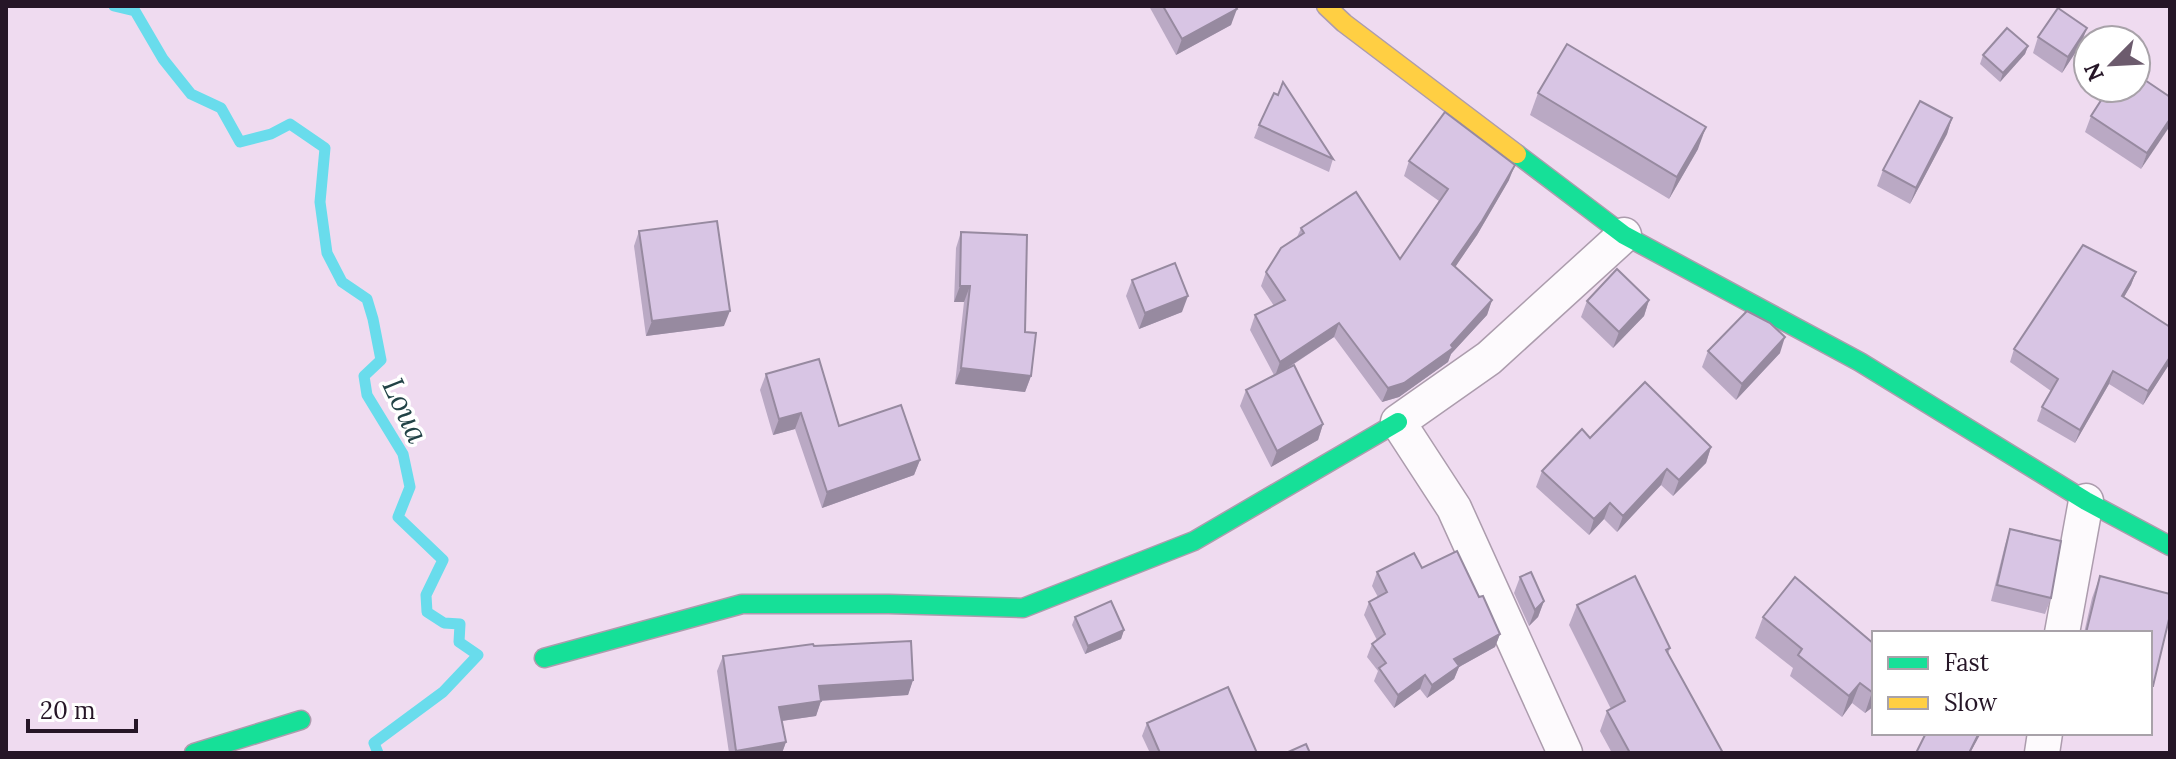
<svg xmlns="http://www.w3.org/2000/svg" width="2176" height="759" viewBox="0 0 2176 759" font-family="Lora,serif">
<rect width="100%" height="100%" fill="#efdbf0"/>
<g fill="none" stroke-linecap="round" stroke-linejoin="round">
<path stroke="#69dcec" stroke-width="11" d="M114 6 135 11 163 59 191 94 221 108 240 142 271 134 290 124 325 148 320 202 327 253 342 282 367 299 373 319 381 360 364 376 367 395 403 454 410 487 398 517 443 560 426 595 427 612 444 623 460 624 459 642 478 655 443 692 374 743 378 753"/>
<defs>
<g id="street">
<path d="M2062 633 2086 501"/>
<path d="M1565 753 1454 508 1398 422 1489 358 1624 235"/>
<path d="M2042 753 2045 733"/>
</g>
<g id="fast">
<path d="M1517 154 1624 235 1860 362 2086 501 2170 546"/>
<path d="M544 658 742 604H889L1023 608 1194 541 1398 422"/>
<path d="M194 753 301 720"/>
</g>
<path id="slow" d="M1326 6 1344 23 1517 154"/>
</defs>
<use href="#street" stroke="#ac9cad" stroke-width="37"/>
<use href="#fast" stroke="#ac9cad" stroke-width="21"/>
<use href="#slow" stroke="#ac9cad" stroke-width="21"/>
<use href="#street" stroke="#fdfafd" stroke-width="34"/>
<use href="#fast" stroke="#16e098" stroke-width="18"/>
<use href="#slow" stroke="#ffcf43" stroke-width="18"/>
</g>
<g fill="#baa9c4">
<path d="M1149 6H1235L1231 25 1176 55Z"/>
<path d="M2038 37 2081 44 2062 73 2033 53Z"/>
<path d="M2028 46 2025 54 2000 82 1980 64 1983 55Z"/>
<path d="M1538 93 1698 149 1669 199 1530 115Z"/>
<path d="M2170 97 2141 169 2085 132 2091 116Z"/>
<path d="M1952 118 1947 134 1910 204 1877 186 1883 170Z"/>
<path d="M1259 125 1333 159 1329 172 1254 138Z"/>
<path d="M1409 161 1509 180 1477 235 1455 267 1492 300 1487 315 1451 354 1448 362 1399 397 1382 402 1334 337 1285 370 1323 424 1318 440 1271 467 1240 406 1246 390 1274 375 1250 330 1255 315 1274 306 1261 286 1266 272 1297 237 1301 228 1400 259 1439 201 1404 176Z"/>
<path d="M639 231 724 326 646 336 634 246Z"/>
<path d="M961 232 1025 332 1031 376 1025 392 955 384 964 302H954L956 248Z"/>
<path d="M2136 272 2131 285 2124 297 2170 363 2143 405 2109 384 2075 443 2037 421 2042 407 2051 391 2010 362 2014 349Z"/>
<path d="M1132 280 1182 312 1139 329 1126 296Z"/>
<path d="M1649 300 1644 316 1613 348 1581 317 1587 301Z"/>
<path d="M1708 351 1780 353 1736 400 1702 367Z"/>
<path d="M766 374 839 426 920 460 914 475 822 508 795 429 773 435 760 390Z"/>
<path d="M1590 438 1711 447 1706 463 1673 496 1661 485 1617 532 1604 519 1589 535 1536 487 1542 471Z"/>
<path d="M2010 529 2051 598 2045 614 1991 601 2005 545Z"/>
<path d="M1422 568 1479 597 1500 634 1495 647 1459 667 1454 679 1427 698 1420 689 1394 708 1374 681 1378 671 1367 657 1372 644 1377 640 1364 615 1369 602 1378 597 1372 586 1377 572Z"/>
<path d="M2100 576 2170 594V615L2150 694V633H2084L2092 598Z"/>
<path d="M1520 577 1544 601 1538 617 1529 626 1514 593Z"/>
<path d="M1577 605 1670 648 1668 654 1723 753H1612L1600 731 1607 711 1611 709 1569 625Z"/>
<path d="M1075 617 1124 630 1121 639 1085 654 1072 625Z"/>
<path d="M1763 617 1874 644V706L1865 713 1852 703 1842 717 1790 676 1793 668 1755 638Z"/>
<path d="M814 646 913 680 908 695 821 701 816 716 782 721 786 742 782 753H729L717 671 723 656Z"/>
<path d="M1147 723 1257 753H1150L1142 736Z"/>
</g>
<g fill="#978aa0">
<path d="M1237 9 1231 25 1176 55 1182 39Z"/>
<path d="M2087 28 2081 44 2062 73 2068 57Z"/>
<path d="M2028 46 2025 54 2000 82 2003 73Z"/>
<path d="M1952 118 1947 134 1910 204 1916 188Z"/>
<path d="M2170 119V126L2141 169 2147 153Z"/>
<path d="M1706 127 1698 149 1669 199 1677 177Z"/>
<path d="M1515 165 1509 180 1477 235 1447 279 1452 264Z"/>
<path d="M2136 272 2131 285 2117 309 2122 296Z"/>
<path d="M960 286H970L964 302H954Z"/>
<path d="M1188 296 1182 312 1139 329 1145 313Z"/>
<path d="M1492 300 1487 315 1451 354 1448 362 1399 397 1382 402 1388 388 1451 345Z"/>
<path d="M1649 300 1644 316 1613 348 1619 332Z"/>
<path d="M730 311 724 326 646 336 652 321Z"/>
<path d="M1339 323 1334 337 1275 376 1280 362Z"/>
<path d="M1785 337 1780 353 1736 400 1742 384Z"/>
<path d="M2170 357V363L2143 405 2148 391Z"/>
<path d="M961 368 1031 376 1025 392 955 384Z"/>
<path d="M2113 371 2109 384 2075 443 2080 430Z"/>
<path d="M801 413 795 429 773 435 779 419Z"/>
<path d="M1323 424 1318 440 1271 467 1277 451Z"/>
<path d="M1711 447 1706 463 1673 496 1679 480Z"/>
<path d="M920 460 914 475 822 508 827 492Z"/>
<path d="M1667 469 1661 485 1617 532 1623 516Z"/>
<path d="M1610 503 1604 519 1589 535 1594 519Z"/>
<path d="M1544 601 1538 617 1529 626 1535 610Z"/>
<path d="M1124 630 1121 639 1085 654 1088 646Z"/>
<path d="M1500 634 1495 647 1459 667 1454 679 1427 698 1432 685 1454 659Z"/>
<path d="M1425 675 1420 689 1394 708 1398 695Z"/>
<path d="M913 680 908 695 814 701 819 686Z"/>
<path d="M1860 683 1852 703 1842 717 1849 696Z"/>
<path d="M1874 691V706L1865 713 1872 692Z"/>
<path d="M821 701 816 716 774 722 779 707Z"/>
<path d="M1979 733H1981L1970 753H1969Z"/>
<path d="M786 742 782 753H735L736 751Z"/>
</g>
<g fill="#d8c5e4" stroke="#978aa0" stroke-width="2">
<path d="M1163 6H1235L1237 9 1182 39Z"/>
<path d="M2058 8 2087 28 2068 57 2038 37Z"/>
<path d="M2007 28 2028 46 2003 73 1983 55Z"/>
<path d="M1567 44 1706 127 1677 177 1538 93Z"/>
<path d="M2136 74 2170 97V119L2147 153 2091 116 2109 88H2136Z"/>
<path d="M1283 82 1333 159 1259 125 1274 93 1278 95Z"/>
<path d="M1920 101 1952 118 1916 188 1883 170Z"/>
<path d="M1445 112 1515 165 1482 221 1452 264 1492 300 1451 345 1453 348 1404 383 1388 388 1339 323 1280 362 1255 315 1285 300 1266 272 1281 248 1304 233 1301 228 1356 192 1400 259 1448 189 1409 161Z"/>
<path d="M717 221 730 311 652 321 639 231Z"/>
<path d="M961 232 1027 235 1025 332 1036 333 1031 376 961 368 970 286H960Z"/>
<path d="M2083 245 2136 272 2122 296 2170 327V357L2148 391 2113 371 2080 430 2042 407 2058 379 2014 349Z"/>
<path d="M1175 263 1188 296 1145 313 1132 280Z"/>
<path d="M1617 269 1649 300 1619 332 1587 301Z"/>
<path d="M1747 311 1770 323 1785 337 1742 384 1708 351Z"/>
<path d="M819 359 839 426 901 405 920 460 827 492 801 413 779 419 766 374Z"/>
<path d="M1294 365 1323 424 1277 451 1246 390Z"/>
<path d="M1645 382 1711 447 1679 480 1667 469 1623 516 1610 503 1594 519 1542 471 1582 429 1590 438Z"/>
<path d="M2010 529 2061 541 2051 598 1997 585Z"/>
<path d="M1457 551 1479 597 1483 596 1500 634 1454 659 1459 666 1432 685 1425 675 1398 695 1379 668 1386 663 1372 644 1385 634 1369 602 1387 592 1377 572 1414 553 1422 568Z"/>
<path d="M1531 572 1544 601 1535 610 1520 577Z"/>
<path d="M1635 576 1670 648 1666 650 1723 753H1630L1607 711 1625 701 1577 605Z"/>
<path d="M2100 576 2170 594V615L2153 686H2150V633H2086Z"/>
<path d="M1795 577 1874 644V691L1872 692 1860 683 1849 696 1798 655 1802 649 1763 617Z"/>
<path d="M1111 601 1124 630 1088 646 1075 617Z"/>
<path d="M911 641 913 680 819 686 821 701 779 707 786 742 736 751 723 656 813 644 814 646Z"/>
<path d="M1228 687 1257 753H1160L1147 723Z"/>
<path d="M1926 733H1979L1969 753H1916Z"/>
<path d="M1306 744 1310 753H1286Z"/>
</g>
<g text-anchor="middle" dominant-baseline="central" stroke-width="7" stroke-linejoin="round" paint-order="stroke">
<g font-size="30" font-style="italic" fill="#214246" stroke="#fff">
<text transform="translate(406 410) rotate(65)">Loua</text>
</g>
</g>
<rect width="2176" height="759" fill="none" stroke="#261627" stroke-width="16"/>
<rect x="1872" y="631" width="280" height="104" fill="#ffffff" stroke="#a8a2a9" stroke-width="2"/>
<rect x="1888" y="657" width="40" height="12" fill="#16e098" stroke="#a8a2a9" stroke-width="2"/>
<text x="1944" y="671" font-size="24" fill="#261627">Fast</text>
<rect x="1888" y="697" width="40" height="12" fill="#ffcf43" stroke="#a8a2a9" stroke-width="2"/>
<text x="1944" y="711" font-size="24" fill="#261627">Slow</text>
<g transform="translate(2112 64) rotate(246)"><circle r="38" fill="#ffffff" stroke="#a8a2a9" stroke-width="2"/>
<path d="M0-6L14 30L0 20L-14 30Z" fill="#6c5b6d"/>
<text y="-12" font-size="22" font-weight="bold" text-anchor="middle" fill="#261627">N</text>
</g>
<path d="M28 719v12h108v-12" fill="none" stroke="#261627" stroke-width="4"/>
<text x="40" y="719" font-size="24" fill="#261627" stroke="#ffffff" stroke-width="6" paint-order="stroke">20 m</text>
</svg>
